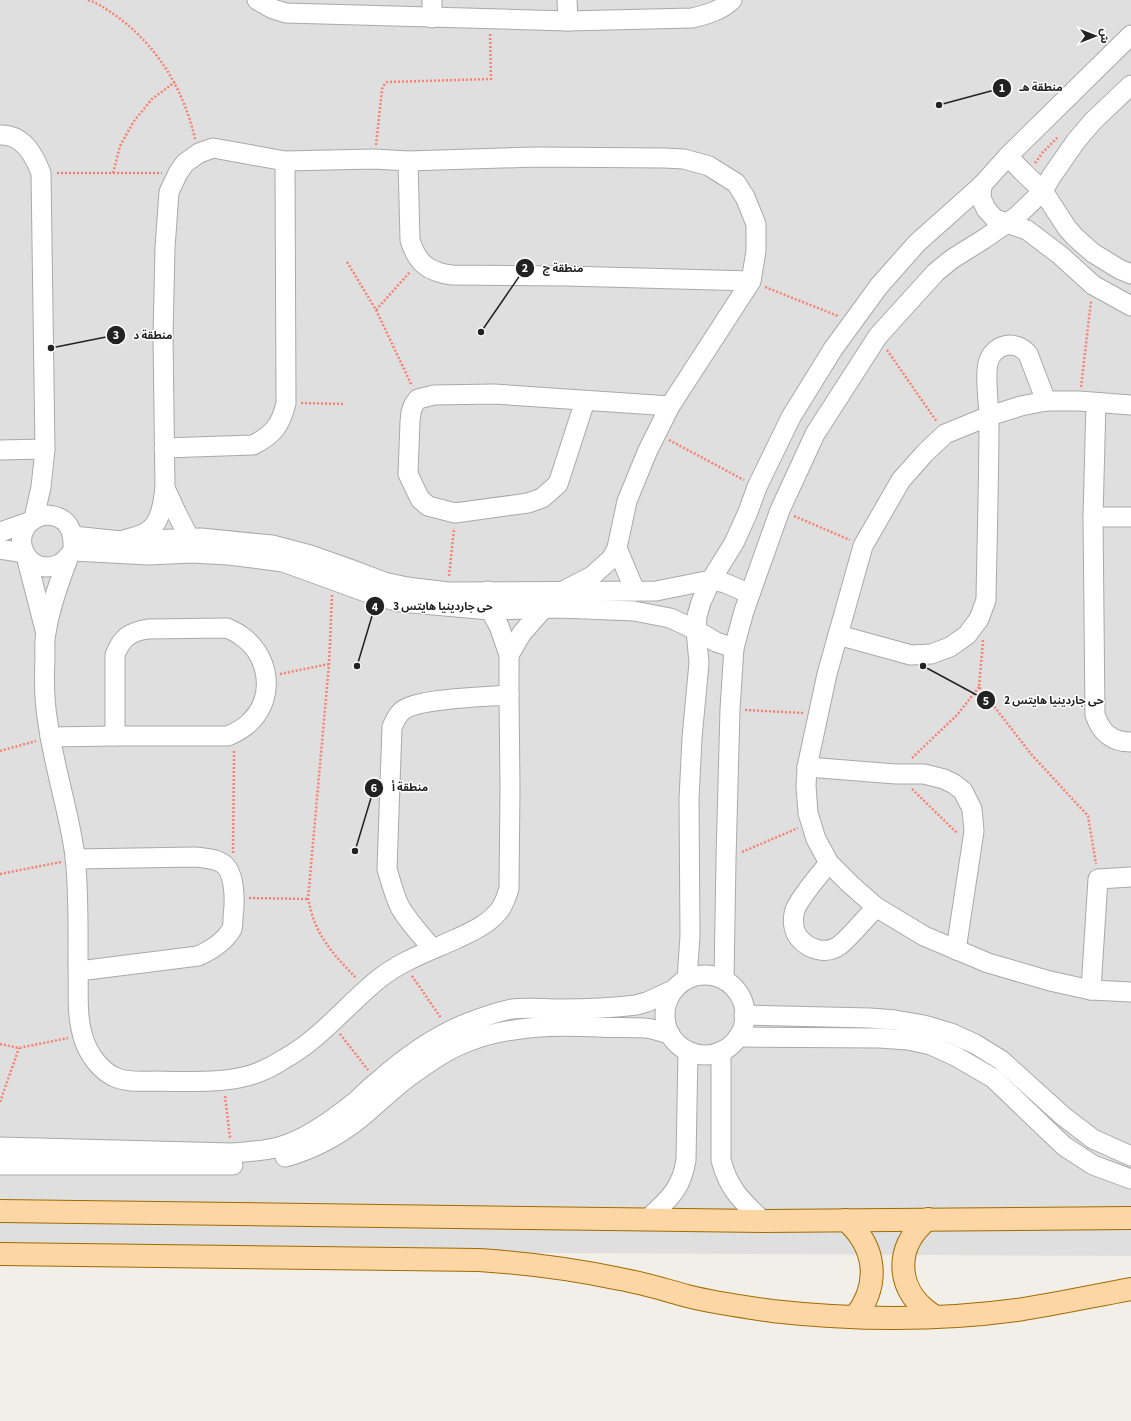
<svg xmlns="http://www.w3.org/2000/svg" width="1131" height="1421" viewBox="0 0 1131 1421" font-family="'Source Sans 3','Noto Sans Arabic',sans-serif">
<rect width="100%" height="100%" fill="#f2efe9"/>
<path fill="#e0dfdf" d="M0 0H1131V1256L0 1250Z"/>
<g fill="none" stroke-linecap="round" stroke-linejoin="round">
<defs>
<g id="minor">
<path d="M257 0 273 9 286 13 568 21 692 18C708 14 720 11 732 0"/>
<path d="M567 0 568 21"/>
<path d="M432 18V0"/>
<path d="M0 135C23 134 34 155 41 173L45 449 41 487 34 518"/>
<path d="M1008 156 1022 171 1043 191 1067 228 1075 237 1093 253 1119 269 1131 274"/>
<path d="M408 161 410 240C417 263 428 272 452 275L567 276 751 281"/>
<path d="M982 185 981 198 986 209 995 219 1027 230 1060 255 1093 285 1131 306"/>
<path d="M585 401 558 484 542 498 528 503 455 513 428 506 420 499 408 474 410 422 411 412 414 404 418 399 434 395 494 394 670 406"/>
<path d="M1096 403 1093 517 1095 715C1101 732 1111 742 1131 742"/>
<path d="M1131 405 1079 401H1046L1021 406 989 416 945 434 925 453 901 480 863 546 827 674 807 767 806 786 808 813 816 839 829 863 850 884 876 907 924 936 988 963 1050 981 1091 990 1131 992"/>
<path d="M164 448 253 445C273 435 281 425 286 403L285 161"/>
<path d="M0 450 45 449"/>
<path d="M165 488 177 514 190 539 191 550"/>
<path d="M46 515C69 516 74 531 73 551 68 556 64 563 57 565 22 578 4 523 46 515Z"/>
<path d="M1093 517H1131"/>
<path d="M0 532 29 522"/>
<path d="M73 536 121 541 201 538 272 545 310 555 355 571 384 582 407 587 448 592 656 591 711 580 725 583 750 594"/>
<path d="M121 541C128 538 138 537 145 533 161 525 163 503 165 488L163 336 165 248 169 192 178 173 185 163 199 153 213 148 285 161 374 159 408 161 536 157 664 158 684 159 709 166 736 183 745 197 756 224V251L751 281 670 406 648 450 627 501 617 548 612 558 592 576 563 591 560 608"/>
<path d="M617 548 635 591"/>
<path d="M0 549 24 553"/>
<path d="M73 551 149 555 191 553 229 555 283 562 374 595 400 602 490 610 560 608 634 611 670 618 696 630 716 642 734 648"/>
<path d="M26 556 45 630"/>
<path d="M69 556C60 580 50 607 46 633 44 641 45 650 45 658 44 679 44 702 48 723 54 768 69 811 75 856 79 893 78 930 78 967 79 991 76 1014 83 1037 88 1054 101 1072 117 1078 130 1083 144 1081 157 1081 183 1082 218 1083 243 1077 257 1074 272 1067 284 1059 321 1039 347 1004 380 978 403 960 430 951 456 939 471 932 487 925 498 912 504 906 506 897 509 889L510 788 509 695V655L499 626 490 610 488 591"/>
<path d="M227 628C231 630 236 632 240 635 269 654 276 696 251 721 245 728 237 732 228 736H115V655C122 637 130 632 148 629Z"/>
<path d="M838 635 911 655 931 654 950 647 967 635 979 619 986 600C987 539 989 478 989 418 989 404 984 372 989 360 996 343 1016 340 1028 354L1046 401"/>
<path d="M509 655 522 633 543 609"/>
<path d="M50 737 115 736"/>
<path d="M807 767 896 774H924L944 779 954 784 963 791 972 809 974 831 956 950"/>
<path d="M75 859 195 857C203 858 212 858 220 862 236 869 235 902 233 917 233 920 233 925 232 929 224 942 212 950 198 956L79 971"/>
<path d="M829 863C820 874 800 897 795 910 792 919 793 931 799 938 809 950 827 955 840 945 851 936 866 918 876 907"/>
<path d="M433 949C422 936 409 923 400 907 394 895 391 882 387 869L392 727C395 721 397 715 402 711 418 698 486 697 509 695"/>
<circle cx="705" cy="1015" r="40"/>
<path d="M687 979 690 936 689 799 692 738 699 663 696 630 697 616 701 602 711 580 734 543 748 512 757 487 791 417 833 349 879 286 917 243 982 185 1008 156 1131 35"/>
<path d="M724 980 726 859 730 709 734 648 744 611 780 510 815 434 878 336 936 272 952 259 984 239 1017 216 1043 191 1051 177 1076 141 1093 121 1131 85"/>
<path d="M1091 990 1098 879 1131 877"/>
<path d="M744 1015 870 1018 895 1020 924 1025 951 1033 975 1044 1001 1060 1063 1116 1093 1139 1131 1156"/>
<path d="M738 1037 879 1038 908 1040 931 1045 955 1056 993 1078 1064 1146 1093 1165 1131 1179"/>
<path d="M721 1051V1160C729 1190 741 1200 763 1221"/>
<path d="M0 1147 231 1153C247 1152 264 1151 279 1147 305 1140 334 1119 355 1102 362 1096 369 1088 377 1082 403 1059 433 1037 465 1024 480 1018 496 1012 512 1009 528 1007 544 1009 560 1009 585 1009 611 1008 636 1005L647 1002 673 990"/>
<path d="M285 1157C316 1149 347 1131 371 1109 384 1098 396 1086 410 1076 428 1063 446 1050 467 1042 508 1026 554 1025 598 1027 613 1028 629 1027 644 1028 652 1028 661 1032 670 1034"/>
<path d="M0 1165H233"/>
<path d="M648 1219C668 1199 681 1191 686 1160L688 1051"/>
</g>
<g id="major">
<path d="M0 1211 763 1221 1131 1218"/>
<path d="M928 1219C892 1248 896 1294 936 1317"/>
<path d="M846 1220C877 1248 880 1285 855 1317"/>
<path d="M0 1254 479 1260C526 1263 573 1269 620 1279 643 1283 665 1290 687 1296 715 1303 744 1307 772 1311 853 1320 936 1321 1017 1310 1055 1304 1093 1296 1131 1289"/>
</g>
</defs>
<use href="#minor" stroke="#a9a9a9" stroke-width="21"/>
<use href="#major" stroke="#a06b00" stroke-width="24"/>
<g stroke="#fa8072" stroke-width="2.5" stroke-dasharray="2 2" stroke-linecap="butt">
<path d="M88 0C98 3 106 9 115 15 157 45 184 90 195 139"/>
<path d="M376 145 382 89 384 85 387 82 491 79 490 33"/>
<path d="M1035 163 1043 152 1059 136"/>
<path d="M57 173H162"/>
<path d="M113 173 120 146 134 121 152 99 175 82"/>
<path d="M347 262 376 310 412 386"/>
<path d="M765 287 838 316"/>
<path d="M376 310 410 272"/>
<path d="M887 350 937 422"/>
<path d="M1081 387 1091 301"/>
<path d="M301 403 345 404"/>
<path d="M669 440 744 480"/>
<path d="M794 516 850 540"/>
<path d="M449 576 454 528"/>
<path d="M332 595 329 664 308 899C310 907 312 916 315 923 324 945 340 961 356 978"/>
<path d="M983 640 979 687 1031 754 1088 816 1096 864"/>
<path d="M280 674 329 664"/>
<path d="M745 710 803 713"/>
<path d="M0 751 36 741"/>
<path d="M912 758 957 715 979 687"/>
<path d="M912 789 957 833"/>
<path d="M742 852 798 828"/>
<path d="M233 853 234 750"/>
<path d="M0 874 61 862"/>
<path d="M249 898 308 899"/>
<path d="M412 976 441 1018"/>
<path d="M340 1034 368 1070"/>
<path d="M0 1044 19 1048 68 1038"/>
<path d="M225 1096 230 1138"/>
<path d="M0 1102 19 1048"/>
</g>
<use href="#minor" stroke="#fff" stroke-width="19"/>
<use href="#major" stroke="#fcd6a4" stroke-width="22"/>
</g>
<path fill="none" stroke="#222" stroke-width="1.5" d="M939 105L1002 88M481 332L525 268M51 348L116 335M357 666L375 606M923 666L986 700M355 851L374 788"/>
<g fill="#222" stroke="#fff" stroke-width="1.5">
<circle cx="939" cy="105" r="4"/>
<circle cx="481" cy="332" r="4"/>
<circle cx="51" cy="348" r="4"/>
<circle cx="357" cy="666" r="4"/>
<circle cx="923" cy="666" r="4"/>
<circle cx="355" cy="851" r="4"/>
<circle cx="1002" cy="88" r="10"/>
<circle cx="525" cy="268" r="10"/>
<circle cx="116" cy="335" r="10"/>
<circle cx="375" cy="606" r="10"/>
<circle cx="986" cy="700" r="10"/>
<circle cx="374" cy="788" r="10"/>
</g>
<g font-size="12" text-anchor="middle" font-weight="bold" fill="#fff">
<text x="1002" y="92">1</text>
<text x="525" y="272">2</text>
<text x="116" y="339">3</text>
<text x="375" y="611">4</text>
<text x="986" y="705">5</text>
<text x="374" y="792">6</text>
</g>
<g font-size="11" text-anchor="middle" font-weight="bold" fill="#222" stroke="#fff" stroke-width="3" stroke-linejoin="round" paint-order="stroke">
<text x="1041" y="91">منطقة هـ</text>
<text x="563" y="272">منطقة ج</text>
<text x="153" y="339">منطقة د</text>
<text x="443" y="610">حى جاردينيا هايتس 3</text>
<text x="1054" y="704">حى جاردينيا هايتس 2</text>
<text x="410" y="791">منطقة أ</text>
</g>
<g transform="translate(1095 36) rotate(90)" stroke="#ffffff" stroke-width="3" paint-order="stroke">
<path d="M0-3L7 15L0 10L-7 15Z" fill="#222222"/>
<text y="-6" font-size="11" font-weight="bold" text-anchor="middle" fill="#222222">ش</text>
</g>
</svg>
